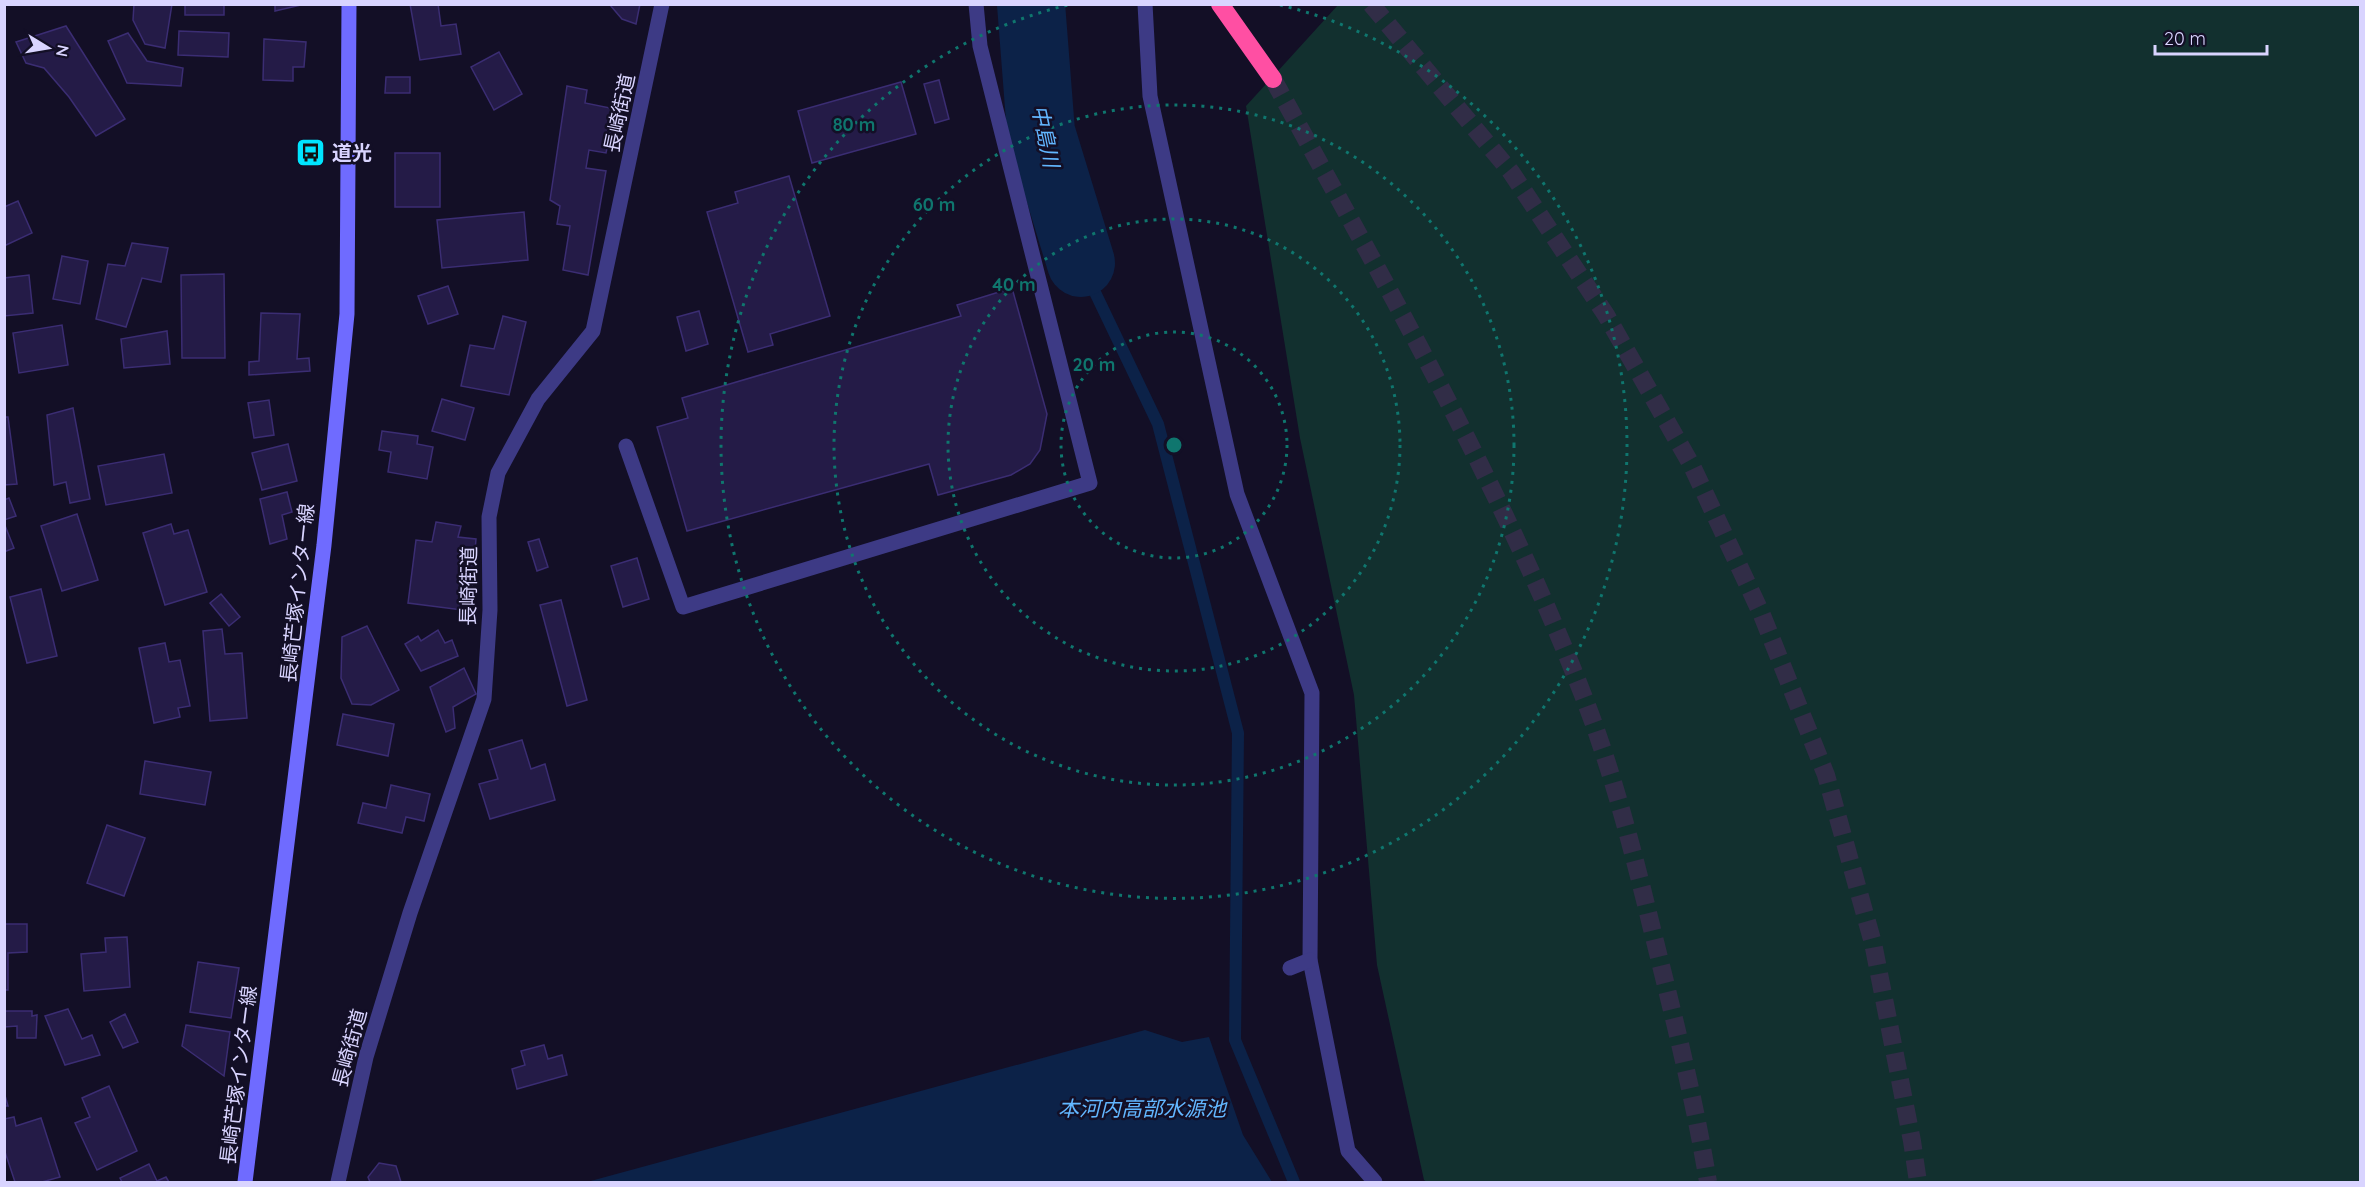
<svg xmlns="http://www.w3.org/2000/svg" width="2365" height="1187" viewBox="0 0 2365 1187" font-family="Quicksand,'Noto Sans JP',sans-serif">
<rect width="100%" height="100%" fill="#130f26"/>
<path fill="#12302f" d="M1338 5H2360V1182H1427L1424 1180 1377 965 1354 695 1300 438 1246 106Z"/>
<path fill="#0c2248" d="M1145 1030 1182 1042 1209 1037 1243 1135 1272 1182H587Z"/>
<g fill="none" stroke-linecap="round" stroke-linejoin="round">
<path stroke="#0c2248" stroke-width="12" d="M1081 263 1158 424 1238 733 1235 1040 1294 1182"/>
<path stroke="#0c2248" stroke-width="68" d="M1031 4 1041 132 1081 263"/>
</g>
<g fill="#241b47" stroke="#3b2d73" stroke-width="1.5">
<path d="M134 4H172L165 48 145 44 133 20Z"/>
<rect x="185" y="4" width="39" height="11"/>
<path d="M275 4H305L275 11Z"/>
<path d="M410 4H438L441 26 456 24 461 54 420 60Z"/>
<path d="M640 4 636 24 622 19 610 5Z"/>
<path d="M66 26 125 119 96 136 69 97 44 68 26 63 16 42Z"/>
<path d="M179 31 229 33 228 57 178 55Z"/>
<path d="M128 33 147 61 183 68 181 86 127 83 108 41Z"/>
<path d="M264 39 306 42 304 67H293V81L263 80Z"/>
<path d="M499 52 522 94 494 110 471 67Z"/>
<path d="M386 77H410V93H385Z"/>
<path d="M939 80 949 119 935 123 924 84Z"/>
<path d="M901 82 916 134 812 163 798 111Z"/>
<path d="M567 86 587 90 585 103 615 109 606 153 589 150 586 168 606 171 588 275 563 270 570 226 557 224 560 206 550 200Z"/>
<rect x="395" y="153" width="45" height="54"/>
<path d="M789 176 830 316 770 334 773 345 748 352 707 212 738 203 735 192Z"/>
<path d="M18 201 32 233 4 246V207Z"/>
<path d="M524 212 528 260 442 268 437 220Z"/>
<path d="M132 243 168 248 161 282 142 278 126 327 96 319 108 264 125 266Z"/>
<path d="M62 256 88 261 80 304 53 299Z"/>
<path d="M224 274 225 358H182L181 275Z"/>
<path d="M29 275 33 313 4 316V278Z"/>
<path d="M448 286 458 314 428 324 418 296Z"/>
<path d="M1012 288 1047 414 1040 450 1030 464 1011 475 938 495 929 464 687 531 657 427 688 418 682 398 961 316 957 305Z"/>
<path d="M699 311 708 344 686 351 677 317Z"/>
<path d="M261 313 300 314 297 359 309 358 310 371 249 375V362L259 361Z"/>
<path d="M503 316 526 322 509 395 461 386 470 345 494 349Z"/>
<path d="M62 325 68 365 19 373 13 333Z"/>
<path d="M167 331 170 364 124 368 121 339Z"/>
<path d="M442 399 474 408 465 440 432 431Z"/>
<path d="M269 400 274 435 254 438 248 403Z"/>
<path d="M73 408 90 499 70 503 66 482 54 485 47 415Z"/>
<path d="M4 417H8L17 484 4 485Z"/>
<path d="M382 431 418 436 417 444 433 447 427 479 388 472 391 452 379 450Z"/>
<path d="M288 444 297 481 262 490 252 453Z"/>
<path d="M164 454 172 493 106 505 98 466Z"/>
<path d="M287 492 292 512 282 515 287 539 270 544 260 499Z"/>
<path d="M9 498 16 516 4 520V500Z"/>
<path d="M77 514 98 580 62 591 41 526Z"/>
<path d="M436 522 461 526 458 537 476 539 470 611 408 603 416 540 432 542Z"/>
<path d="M4 523 14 548 4 552Z"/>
<path d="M171 524 174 534 188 530 207 592 165 605 143 533Z"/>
<path d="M539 539 548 567 537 571 528 542Z"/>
<path d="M637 558 649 599 623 607 611 566Z"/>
<path d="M41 589 57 656 27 663 10 597Z"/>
<path d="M221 594 240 617 229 626 210 603Z"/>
<path d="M561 600 587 700 567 706 540 605Z"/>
<path d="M367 626 399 690 371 705 352 704 341 678 342 637Z"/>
<path d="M222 629 225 654 242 653 247 718 210 721 203 631Z"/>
<path d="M438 630 445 643 452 640 458 656 421 671 405 644 418 636 421 641Z"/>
<path d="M165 643 169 662 180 660 190 706 178 708 180 717 154 723 139 648Z"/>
<path d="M464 668 476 694 453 707 455 728 446 732 430 687Z"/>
<path d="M343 714 394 724 388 756 337 745Z"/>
<path d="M522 740 531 769 545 764 555 800 490 819 479 784 498 779 489 750Z"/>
<path d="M145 761 211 772 205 805 140 794Z"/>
<path d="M391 785 430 794 424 821 406 817 402 833 358 823 363 803 386 808Z"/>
<path d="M107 825 145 838 124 896 87 883Z"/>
<path d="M4 924H27V952L8 953V990H4Z"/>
<path d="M127 937 130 987 84 991 81 954 106 952 105 938Z"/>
<path d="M198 962 239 968 231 1018 190 1012Z"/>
<path d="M68 1009 82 1039 92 1035 100 1055 65 1065 45 1016Z"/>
<path d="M4 1011H32V1016L37 1015 36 1038H17V1026L4 1027Z"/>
<path d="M125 1014 138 1042 123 1048 110 1022Z"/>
<path d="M186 1025 230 1032 224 1076 182 1046Z"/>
<path d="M544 1045 548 1059 562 1055 567 1075 517 1089 512 1069 525 1065 521 1051Z"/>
<path d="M109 1086 137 1151 97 1170 75 1123 90 1117 82 1098Z"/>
<path d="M4 1092 8 1106H4Z"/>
<path d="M14 1117 16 1126 41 1118 60 1177 42 1182H15L4 1149V1119Z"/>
<path d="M379 1163 396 1166 401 1182H370L368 1177Z"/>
<path d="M149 1164 157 1181 166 1177 169 1182H122L120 1178Z"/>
</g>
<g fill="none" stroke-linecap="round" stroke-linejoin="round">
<g stroke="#312d47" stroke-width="18" stroke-dasharray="18 9" stroke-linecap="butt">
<path d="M1371 4 1511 172 1606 315 1692 466 1762 615 1826 775 1873 943 1912 1141 1918 1182"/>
<path d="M1273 79C1383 280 1499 480 1583 695 1612 769 1632 847 1651 925 1672 1010 1694 1096 1708 1182"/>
</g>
<path stroke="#3d3a85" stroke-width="15" d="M626 446 683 607 1090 483 980 46 976 4"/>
<g stroke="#3d3a85" stroke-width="15">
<path d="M1145 4 1150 96 1237 494 1312 693 1310 960 1348 1151 1375 1182"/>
<path d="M1290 968 1310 960"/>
<path d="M338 1182 366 1057 410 913 484 699 490 610 489 517 498 473 538 399 593 331 662 4"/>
</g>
<path stroke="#6f6bff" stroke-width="15" d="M245 1182 324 545 347 314 349 4"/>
<path stroke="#ff4fa3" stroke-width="18" d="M1220 4 1273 79"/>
</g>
<g fill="none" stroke="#0f766e" stroke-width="3" stroke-dasharray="3 6">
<circle cx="1174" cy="445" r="113"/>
<circle cx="1174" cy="445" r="226"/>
<circle cx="1174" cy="445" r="340"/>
<path d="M1280 5A453 453 0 1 1 1068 5"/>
</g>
<defs>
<symbol id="bus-square" viewBox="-11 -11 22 22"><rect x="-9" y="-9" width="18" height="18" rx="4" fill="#00e5ff" stroke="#130f26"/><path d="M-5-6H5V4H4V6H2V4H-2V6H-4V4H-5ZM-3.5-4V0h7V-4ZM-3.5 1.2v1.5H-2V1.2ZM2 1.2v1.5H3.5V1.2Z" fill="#111"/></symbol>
</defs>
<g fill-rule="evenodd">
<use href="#bus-square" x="294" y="136" width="33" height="33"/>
</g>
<g text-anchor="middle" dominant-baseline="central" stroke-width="5" stroke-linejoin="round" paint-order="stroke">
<g font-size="20" fill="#d9d4ff" stroke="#130f26">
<text transform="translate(619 113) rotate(-78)">長崎街道</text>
<text transform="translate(468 586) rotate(-89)">長崎街道</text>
<text transform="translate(297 593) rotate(-84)">長崎芒塚インター線</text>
<text transform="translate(349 1048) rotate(-75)">長崎街道</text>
<text transform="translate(238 1075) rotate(-83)">長崎芒塚インター線</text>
</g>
<g font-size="20" font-weight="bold" fill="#d9d4ff" stroke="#130f26" text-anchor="start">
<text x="332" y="152">道光</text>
</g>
<g font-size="21" font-style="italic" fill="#62b6ff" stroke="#130f26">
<text transform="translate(1046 136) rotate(78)">中島川</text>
<text x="1142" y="1108">本河内高部水源池</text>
</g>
</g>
<circle cx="1174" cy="445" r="9" fill="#0f766e" stroke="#130f26" stroke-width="3"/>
<g font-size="18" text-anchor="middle" font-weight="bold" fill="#0f766e" stroke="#130f26" stroke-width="5" stroke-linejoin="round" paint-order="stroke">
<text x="854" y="131">80 m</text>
<text x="934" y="211">60 m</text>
<text x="1014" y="291">40 m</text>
<text x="1094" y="371">20 m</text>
</g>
<rect width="2365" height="1187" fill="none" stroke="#d9d4ff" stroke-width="12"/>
<g transform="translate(48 48) rotate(101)" stroke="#130f26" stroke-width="4.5" paint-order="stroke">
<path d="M0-4.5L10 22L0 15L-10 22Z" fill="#d9d4ff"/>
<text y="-9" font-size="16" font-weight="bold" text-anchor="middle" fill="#d9d4ff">N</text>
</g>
<path d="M2155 45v9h112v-9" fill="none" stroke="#d9d4ff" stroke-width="3"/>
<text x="2164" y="45" font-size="18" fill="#d9d4ff" stroke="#130f26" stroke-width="4.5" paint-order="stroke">20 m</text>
</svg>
